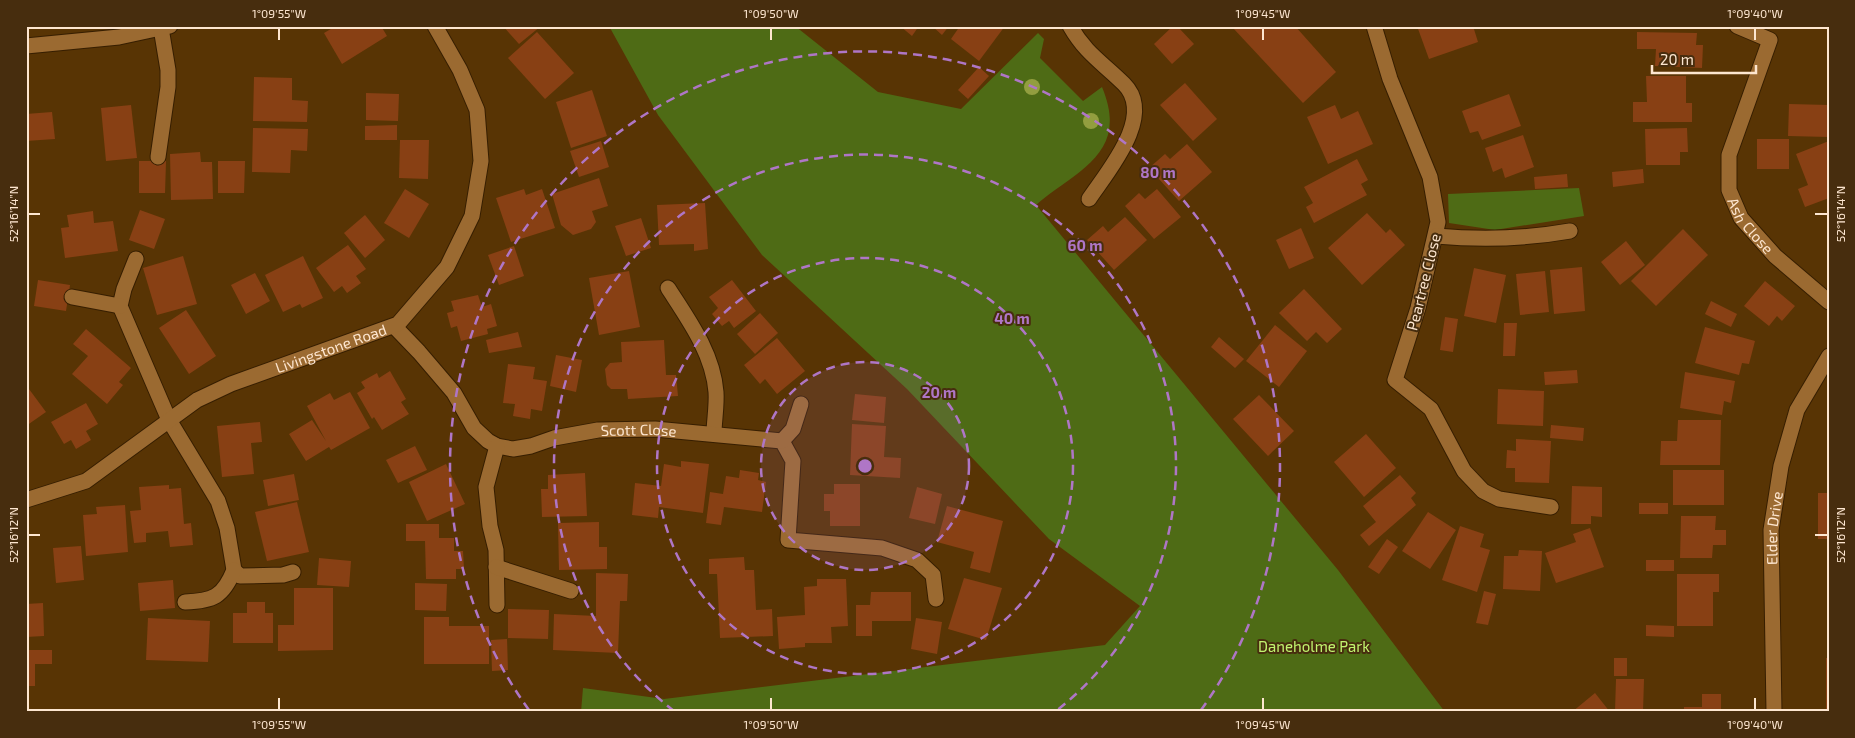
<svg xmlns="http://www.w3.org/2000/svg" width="1855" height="738" viewBox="0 0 1855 738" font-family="'Exo 2',sans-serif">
<rect width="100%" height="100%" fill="#583404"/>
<g fill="#4e6b15">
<path d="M609 26H795L878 92 961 109 1038 33 1044 39 1040 58 1083 101 1102 87C1130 154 1077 170 1036 205L1338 570 1445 712H581L583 688 664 699 1105 645 1140 606 1049 539 907 389 762 255 658 115Z"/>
<path d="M1579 188 1584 216 1495 230 1449 223 1448 194Z"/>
</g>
<g fill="#884014">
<path d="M336 26H381L387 36 342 64 324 33Z"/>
<path d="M503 26H541L519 44Z"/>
<path d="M900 26H919L912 36Z"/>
<path d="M932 26H949L942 35Z"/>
<path d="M960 26H1005L979 61 951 39Z"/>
<path d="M1173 26H1177L1194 44 1172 64 1154 44Z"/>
<path d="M1235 26H1295L1336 72 1303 103 1233 28Z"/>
<path d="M1417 26H1473L1478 42 1429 59Z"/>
<path d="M537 32 574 73 545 99 508 58Z"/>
<path d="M1637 32 1697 33 1696 45H1703L1702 68 1655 66 1656 49H1637Z"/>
<path d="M979 67 989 76 968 99 958 90Z"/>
<path d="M1646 76H1686V103H1692V122H1633V102H1647Z"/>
<path d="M254 77 292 78V100L308 101 307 122 253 121Z"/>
<path d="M1185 83 1217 119 1193 141 1160 105Z"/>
<path d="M592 90 607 136 571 148 556 102Z"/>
<path d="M366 93 399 94 398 121 366 120Z"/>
<path d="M1509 94 1521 126 1482 140 1478 131 1470 133 1462 111Z"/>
<path d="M1789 104 1829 105V137L1788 136Z"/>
<path d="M131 105 137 158 106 161 101 108Z"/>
<path d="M1335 105 1341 119 1358 111 1373 144 1328 164 1307 117Z"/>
<path d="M52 112 55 139 26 141V114Z"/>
<path d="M397 125V140H365V126Z"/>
<path d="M253 128 308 129 307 151 291 150 290 173 252 172Z"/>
<path d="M1687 128 1688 152H1680V165H1646L1645 129Z"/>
<path d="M1523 135 1534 167 1505 178 1502 168 1493 172 1485 148Z"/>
<rect x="1757" y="139" width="32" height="30"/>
<path d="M400 140H429L428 179 399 178Z"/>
<path d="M601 141 609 167 579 177 570 151Z"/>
<path d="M1829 141V198L1805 207 1798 189 1808 185 1796 154Z"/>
<path d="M1187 144 1212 172 1179 201 1149 168 1165 154 1170 159Z"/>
<path d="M200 152 201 162H212L213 199 171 200 170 154Z"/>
<path d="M1357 159 1368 180 1361 184 1367 195 1314 223 1306 207 1313 203 1304 187Z"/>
<path d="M139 161H166L165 193H139Z"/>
<path d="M218 161H245L244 193H218Z"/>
<path d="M1643 169 1644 183 1613 187 1612 172Z"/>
<path d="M1567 174 1568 187 1535 189 1534 177Z"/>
<path d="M599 178 608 206 592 211 596 222 591 229 573 235 561 225 552 194Z"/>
<path d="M405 189 429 204 409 238 384 223Z"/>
<path d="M524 189 526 195 542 189 555 228 511 242 496 198Z"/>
<path d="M1157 189 1181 217 1154 239 1125 206 1139 193 1145 199Z"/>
<path d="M705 203 708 249 694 251V244L659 245 657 205Z"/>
<path d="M140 210 165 219 154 249 129 240Z"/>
<path d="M93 211 94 223 113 221 118 251 65 258 61 228 69 227 67 215Z"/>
<path d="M1367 213 1386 233 1390 229 1405 245 1362 285 1328 248Z"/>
<path d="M365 215 385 240 365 258 344 233Z"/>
<path d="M1125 217 1147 240 1114 270 1087 240 1103 226 1108 232Z"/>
<path d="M641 218 651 248 626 256 615 226Z"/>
<path d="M1301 228 1314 258 1289 269 1276 240Z"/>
<path d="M1683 229 1708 255 1656 306 1631 281Z"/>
<path d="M1626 241 1645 265 1620 285 1601 262Z"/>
<path d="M348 245 366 269 356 276 361 283 347 293 342 286 334 292 316 268Z"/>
<path d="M514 246 524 276 499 285 488 255Z"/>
<path d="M183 256 197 304 157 315 143 268Z"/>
<path d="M303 256 323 298 302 308 300 304 283 312 265 275Z"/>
<path d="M1582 267 1585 311 1554 314 1550 270Z"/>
<path d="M1474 268 1506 275 1496 323 1464 316Z"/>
<path d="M629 271 640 327 599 335 589 278Z"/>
<path d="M1545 271 1549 312 1520 315 1516 274Z"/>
<path d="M255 273 270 301 246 314 231 285Z"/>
<path d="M38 280 70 285 66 311 34 306Z"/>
<path d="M732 280 756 311 734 328 729 321 722 326 712 314 718 308 709 297Z"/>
<path d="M1765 281 1795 306 1782 321 1777 316 1769 326 1744 306Z"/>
<path d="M1304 289 1342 329 1327 343 1316 332 1307 341 1279 313Z"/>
<path d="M478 295 482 307 491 304 497 326 487 329 488 334 461 341 457 326 451 328 447 313 454 311 451 301Z"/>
<path d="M1711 301 1737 314 1731 327 1705 314Z"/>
<path d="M186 310 216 356 189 374 159 328Z"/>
<path d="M760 313 778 333 755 354 737 334Z"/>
<path d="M1445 317 1458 319 1453 352 1440 350Z"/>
<path d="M1504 323H1517L1515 356H1503Z"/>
<path d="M1275 325 1307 351 1279 387 1246 361Z"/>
<path d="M1705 327 1755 341 1749 364 1742 363 1739 375 1695 363Z"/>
<path d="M86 329 131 368 119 382 123 385 107 404 72 374 88 356 73 344Z"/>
<path d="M518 332 522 347 489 353 486 340Z"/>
<path d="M1219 337 1244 359 1235 368 1211 347Z"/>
<path d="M777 338 805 371 777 394 765 379 760 384 744 365Z"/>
<path d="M664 340 666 375H676L678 396 628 399 627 389H611L607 385 605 369 610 363 622 362 621 342Z"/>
<path d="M556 355 582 360 576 392 550 386Z"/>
<path d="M508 364 535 367 533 379 547 381 542 411 531 409 530 419 513 416 515 404 503 403Z"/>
<path d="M1577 370 1578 383 1545 385 1544 372Z"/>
<path d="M390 371 406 399 401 402 409 414 382 430 374 417 372 419 357 393 365 388 361 382 377 373 379 378Z"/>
<path d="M1685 372 1735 381 1731 403 1724 401 1722 415 1680 408Z"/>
<path d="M26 385 46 412 26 426Z"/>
<path d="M1498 389 1544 391 1543 426 1497 424Z"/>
<path d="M350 392 370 428 331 450 329 447 306 461 289 434 312 420 326 441 307 406 330 393 334 400Z"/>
<path d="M855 394 886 397 884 423 852 420Z"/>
<path d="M1259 395 1294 431 1268 456 1233 419Z"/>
<path d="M86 403 98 424 86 431 91 440 76 449 71 440 64 444 51 422Z"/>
<path d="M1678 420H1721L1720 465H1660L1661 441H1677Z"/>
<path d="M260 422 262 442 251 443 254 474 222 477 217 426Z"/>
<path d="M852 424 886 426 884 457 901 458 900 478 850 475Z"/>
<path d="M1551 425 1584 428 1583 441 1550 438Z"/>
<path d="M1366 434 1396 468 1364 497 1334 462Z"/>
<path d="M1516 439 1551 441 1549 483 1515 482V468H1506L1507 450 1516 451Z"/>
<path d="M415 446 427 470 398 483 386 460Z"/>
<path d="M681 461 709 464 703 513 659 507 658 518 632 515 635 483 661 486 664 464 681 467Z"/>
<path d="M446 464 465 504 427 521 409 482Z"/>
<path d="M740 470 759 473 758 480 766 482 762 512 724 507 721 525 706 523 710 492 723 494 726 476 739 478Z"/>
<rect x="1673" y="470" width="51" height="35"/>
<path d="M585 473 587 516 542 517 541 489H548V475Z"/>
<path d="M294 474 299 500 268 506 263 480Z"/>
<path d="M1400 475 1416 493 1411 498 1416 505 1369 546 1360 535 1376 522 1363 506Z"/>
<path d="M834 484H860V526H830V511H824V494H834Z"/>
<path d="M169 485V489L181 488 184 524 191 523 193 545 170 547 168 531 146 533V542L134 543 130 511 141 510 139 487Z"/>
<path d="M1572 486 1602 487V517L1591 516V524H1571Z"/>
<path d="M917 487 942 494 935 524 909 518Z"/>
<rect x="1818" y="493" width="11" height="46"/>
<path d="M297 502 309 552 267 561 255 512Z"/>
<rect x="1639" y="503" width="29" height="11"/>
<path d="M125 505 128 552 86 556 83 515 97 514 96 507Z"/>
<path d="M947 506 1003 521 990 573 970 568 974 552 937 542Z"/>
<path d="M1428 512 1456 530 1430 569 1402 551Z"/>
<path d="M1681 516H1716L1715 530H1726V545H1713L1712 558H1680Z"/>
<path d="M599 522V547H607V569L559 570 558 523Z"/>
<path d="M406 524H439V538H454V551H463L464 569H456V579H426L425 541H406Z"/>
<path d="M1460 526 1484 534 1480 547 1490 550 1477 592 1442 580Z"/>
<path d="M1590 528 1604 567 1556 583 1545 553 1576 542 1573 534Z"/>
<path d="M1387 539 1398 547 1379 574 1368 567Z"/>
<path d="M81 546 84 580 56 583 53 548Z"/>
<path d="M1519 550 1542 551 1540 591 1503 589 1504 556H1518Z"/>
<path d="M744 557 745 570H754L756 610 772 609 773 636 720 638 717 574H709V559Z"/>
<path d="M319 558 351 561 349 587 317 585Z"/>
<rect x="1646" y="560" width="28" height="11"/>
<path d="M596 573 628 574 627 601H620L618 653 553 650 554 614 596 616Z"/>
<path d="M1677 574H1719V592H1713V626H1677Z"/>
<path d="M964 578 1002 588 986 640 948 629Z"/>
<path d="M817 579H846L848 626 831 627 832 643H805V647L779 649 777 617 805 615 804 587 817 586Z"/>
<path d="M173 580 175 608 140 611 138 583Z"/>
<path d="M415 583 447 584 446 611 415 610Z"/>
<path d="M294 588H333V650L278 651V625H294Z"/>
<path d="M1484 591 1496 594 1488 625 1476 623Z"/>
<path d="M871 592H911V621H872V636H856V605H870Z"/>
<path d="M247 602H265V613H273V643H233V613H247Z"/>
<path d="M43 603 44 636 26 637V604Z"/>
<path d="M508 609 549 610 548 639 508 638Z"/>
<path d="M424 617H449V626H489V664H424Z"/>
<path d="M148 618 210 621 208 662 146 660Z"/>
<path d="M916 618 942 622 937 654 911 649Z"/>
<path d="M1646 625 1674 626V637L1646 636Z"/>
<path d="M507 639 508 670 492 671 491 640Z"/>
<path d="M26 650H52V664H35V686H26Z"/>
<rect x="1614" y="658" width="13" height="18"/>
<rect x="1826" y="658" width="3" height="54"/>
<path d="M1616 679H1644L1643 712 1615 711Z"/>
<path d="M1595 693 1610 712H1572Z"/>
<path d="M1702 694H1721V712H1684V707H1702Z"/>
</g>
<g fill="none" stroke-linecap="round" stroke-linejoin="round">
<defs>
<g id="minor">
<path d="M1070 26C1086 54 1103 63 1124 84 1156 116 1107 172 1089 199"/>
<path d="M1374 26 1390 79 1430 177 1438 222 1418 308 1395 380 1431 409 1464 471 1483 491 1499 499 1551 507"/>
<path id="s1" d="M1737 26 1770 40 1729 155V190L1741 218 1775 256 1829 302"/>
<path d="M26 46 119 37 170 26"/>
<path d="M158 157 168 87V70L161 28"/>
<path d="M1436 236C1482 240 1525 239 1570 231"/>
<path d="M136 259 124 289 120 306 169 420 218 501 227 528 234 570 240 576 283 575 293 572"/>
<path d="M668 288C688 319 713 353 716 392 717 406 714 421 714 434"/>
<path d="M72 297 120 306"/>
<path id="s2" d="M394 326 419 352 454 393 474 428 488 441 497 446 513 449 531 446 554 438 598 430 655 429 782 441 793 461 788 540 882 548 917 560 933 575 936 599"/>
<path d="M782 441 793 429 801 404"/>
<path d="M497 446 486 487 490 526 496 550 497 605"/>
<path id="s3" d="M26 500 86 481 197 400 231 384 398 324 447 267 472 216 481 161 477 110 460 70 435 26"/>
<path d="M496 567 571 591"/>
<path d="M185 602C213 601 223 597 234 570"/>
<path id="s4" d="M1774 712 1771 530 1781 466 1797 410 1829 356"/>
</g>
</defs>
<use href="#minor" stroke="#361e00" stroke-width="17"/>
<use href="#minor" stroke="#9b6a31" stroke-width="15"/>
</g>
<g fill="#929e3f">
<circle cx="1032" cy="87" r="8"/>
<circle cx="1091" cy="121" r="8"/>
</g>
<path fill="none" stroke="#fde6d0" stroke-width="2" d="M279 28V40M771 28V40M1263 28V40M1755 28V40M28 214H40M1815 214H1828M28 535H40M1815 535H1828M279 698V710M771 698V710M1263 698V710M1755 698V710"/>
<circle cx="865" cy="466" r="104" fill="#af76c6" fill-opacity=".12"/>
<g fill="none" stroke="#af76c6" stroke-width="2.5" stroke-dasharray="9 6">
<circle cx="865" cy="466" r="104"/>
<circle cx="865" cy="466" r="208"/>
<path d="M674 711A311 311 0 1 1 1056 711"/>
<path d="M529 710A415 415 0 1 1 1201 710"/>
</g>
<g text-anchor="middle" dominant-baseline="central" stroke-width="4" stroke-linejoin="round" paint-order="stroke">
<g font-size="15" fill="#fde6d0" stroke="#472d0e">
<text stroke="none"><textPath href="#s1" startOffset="235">Ash Close</textPath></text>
<text transform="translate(1423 282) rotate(-76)">Peartree Close</text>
<text stroke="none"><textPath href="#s3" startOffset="344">Livingstone Road</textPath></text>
<text stroke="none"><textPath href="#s2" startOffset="304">Scott Close</textPath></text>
<text stroke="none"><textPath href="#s4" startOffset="184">Elder Drive</textPath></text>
</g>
<g font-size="15" fill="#c1f46f" stroke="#472d0e">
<text x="1314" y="646">Daneholme Park</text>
</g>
</g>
<circle cx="865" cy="466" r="8" fill="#af76c6" stroke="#472d0e" stroke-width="2.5"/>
<g font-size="15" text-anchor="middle" font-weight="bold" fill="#af76c6" stroke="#472d0e" stroke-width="4" stroke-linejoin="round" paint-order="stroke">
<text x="1158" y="178">80 m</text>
<text x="1085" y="251">60 m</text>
<text x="1012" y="324">40 m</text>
<text x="939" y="398">20 m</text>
</g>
<rect width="1855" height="738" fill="none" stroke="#472d0e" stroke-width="55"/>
<path d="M1652 65v8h104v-8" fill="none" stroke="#fde6d0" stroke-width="2.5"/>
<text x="1660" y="65" font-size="15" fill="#fde6d0" stroke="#472d0e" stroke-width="4" paint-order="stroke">20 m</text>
<rect x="28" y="28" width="1800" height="682" fill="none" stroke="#fde6d0" stroke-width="2"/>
<g font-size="12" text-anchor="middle" fill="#fde6d0">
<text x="279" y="18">1°09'55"W</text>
<text x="771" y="18">1°09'50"W</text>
<text x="1263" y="18">1°09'45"W</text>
<text x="1755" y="18">1°09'40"W</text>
<text transform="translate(14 214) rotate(-90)" y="4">52°16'14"N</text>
<text transform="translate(1841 214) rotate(-90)" y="4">52°16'14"N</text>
<text transform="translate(14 535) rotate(-90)" y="4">52°16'12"N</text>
<text transform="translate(1841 535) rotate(-90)" y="4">52°16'12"N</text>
<text x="279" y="729">1°09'55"W</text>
<text x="771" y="729">1°09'50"W</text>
<text x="1263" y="729">1°09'45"W</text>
<text x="1755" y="729">1°09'40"W</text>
</g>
</svg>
